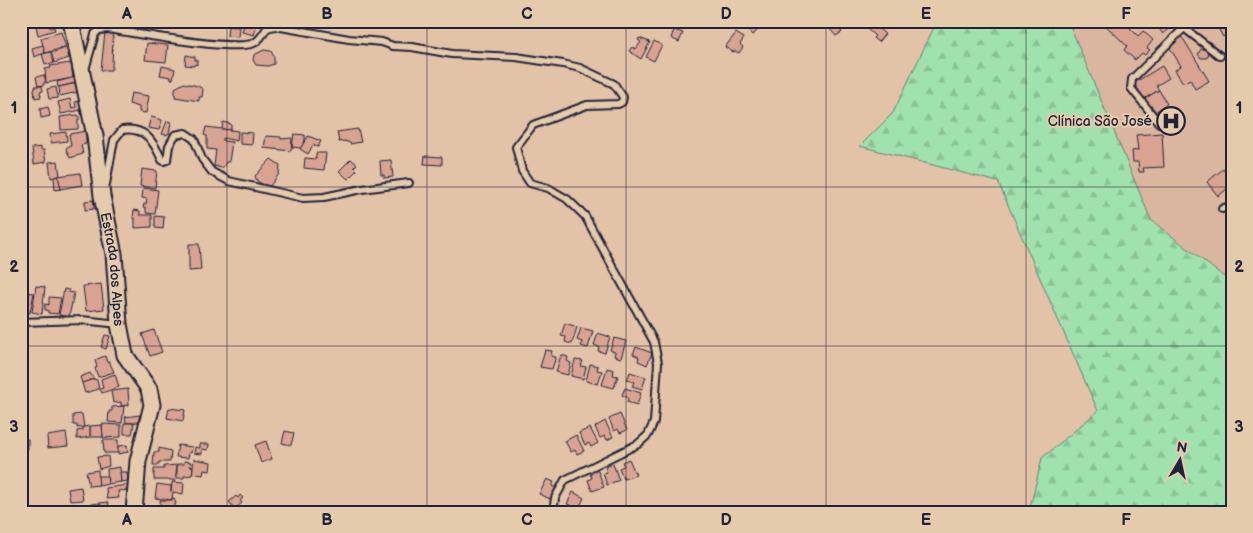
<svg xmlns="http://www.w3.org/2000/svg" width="1253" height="533" viewBox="0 0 1253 533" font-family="'Balsamiq Sans',sans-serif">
<defs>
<pattern id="forest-firs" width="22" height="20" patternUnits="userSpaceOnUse" patternTransform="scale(1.25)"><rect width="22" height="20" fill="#a0e2ad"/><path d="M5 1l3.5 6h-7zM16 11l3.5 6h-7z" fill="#8ac296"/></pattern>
</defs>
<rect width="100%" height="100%" fill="#e2c3a7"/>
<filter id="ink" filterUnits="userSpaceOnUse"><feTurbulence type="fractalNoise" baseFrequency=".02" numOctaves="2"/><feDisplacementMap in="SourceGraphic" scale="10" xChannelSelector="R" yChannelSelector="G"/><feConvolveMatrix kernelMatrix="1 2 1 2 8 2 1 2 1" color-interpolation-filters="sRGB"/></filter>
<g filter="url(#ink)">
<path fill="#dbb69e" d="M1068 21H1232V283L1151 220Z"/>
<path fill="url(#forest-firs)" stroke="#618274" d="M937 21H1068L1151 220 1232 283V512H1029L1042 458 1098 411 998 182 860 146 893 113Z"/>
<g fill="#d9a391" stroke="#22223b">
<path d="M749 21H760L763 26 752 35 744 25Z"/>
<path d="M825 21H832L835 23 842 32 836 36 824 22Z"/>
<path d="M1103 21H1123L1138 36 1143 31 1153 40 1147 48 1150 50 1145 55 1142 53 1135 60 1124 50 1127 46 1102 22Z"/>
<path d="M1157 21H1171L1169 22 1172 27 1163 34 1155 23Z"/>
<path d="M1214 21H1224L1230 33 1223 37Z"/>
<path d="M48 22 50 28 54 27 55 30 38 35 36 26Z"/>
<path d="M245 22 257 25 254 35 242 32Z"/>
<path d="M873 24 885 34 878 42 873 38 875 36 867 29Z"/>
<path d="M228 26 239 27 238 37 227 36Z"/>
<path d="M674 30 683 33 679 42 671 38Z"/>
<path d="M61 32 66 47 45 53 41 38Z"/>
<path d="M105 32H113L112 68 111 70H101Z"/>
<path d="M736 33 744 38 740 44 743 47 739 53 735 51 733 52 725 47Z"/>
<path d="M1181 37 1184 40 1209 81 1195 89 1190 79 1183 83 1175 70 1181 66 1168 45Z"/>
<path d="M639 38 650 42 641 59 629 51 632 47 636 49 641 42 638 40Z"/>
<path d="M654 41 662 45 654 61 646 57Z"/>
<path d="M147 43 168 45 166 62 145 60Z"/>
<path d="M43 45 45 53 34 57 32 48Z"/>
<path d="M66 48 69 58 54 63 51 53Z"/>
<path d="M1201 49H1206L1209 54 1206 58H1201L1198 54Z"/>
<path d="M264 50 271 51 274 57V64L268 66 256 65 253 60 254 55Z"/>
<path d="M51 52 54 63 48 65 47 63 45 64 42 54Z"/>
<path d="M186 55 195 57V60H197V65L195 64 194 66 185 65Z"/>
<path d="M71 63 73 78 46 83 45 69 51 68 50 66Z"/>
<path d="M162 66 175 69 173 79H171V77L160 75Z"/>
<path d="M1162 66 1169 78 1156 86 1159 90 1144 99 1134 83Z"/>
<path d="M44 75 46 82H44V85L38 86 36 77Z"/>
<path d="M79 76 80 82 58 87 57 82Z"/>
<path d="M77 83 78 92 60 96 59 87Z"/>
<path d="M184 83 198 86 203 89 202 97H199V101L175 97V88Z"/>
<path d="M35 86H42L43 91 40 92 41 97 35 98 34 89 36 88Z"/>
<path d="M56 87 58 98 49 99 47 89Z"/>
<path d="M1159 90 1167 104 1153 113 1144 99Z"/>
<path d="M131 93 149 96 146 113 139 112V107L129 104Z"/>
<path d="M70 99 72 108 76 107 75 102 85 100 87 109 61 114 58 102Z"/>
<path d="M48 107 50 116 41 118 40 109Z"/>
<path d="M77 115 79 116V120H78V129L61 130 60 117Z"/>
<path d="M151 117 162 120 159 130 148 128Z"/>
<path d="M167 121 171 122 169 134H167L166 135 162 134Z"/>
<path d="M223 122 231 124V130L222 129Z"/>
<path d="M206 127 238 131 237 141 223 138V141L232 142 229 162H226L225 165 222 168 214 166 216 150 207 149V136L204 135Z"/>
<path d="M358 129 361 142 350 144 349 142H346V141L339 142 337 132Z"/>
<path d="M86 131V144L81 145 83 154 70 158 66 149 67 147 71 146 69 134Z"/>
<path d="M66 132 67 141 51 143 50 134Z"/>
<path d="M240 132 253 133 252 145 240 144Z"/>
<path d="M1162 133 1164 167 1143 168 1144 172H1139L1138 162H1133L1132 151 1138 150 1136 135Z"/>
<path d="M294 134 305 135V141L301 148 292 147Z"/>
<path d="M266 136 281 137V139L292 138 291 151 264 148Z"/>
<path d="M308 136 321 141 318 147 313 145 308 154 300 149Z"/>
<path d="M41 147V150H44L46 162 34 164 32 148Z"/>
<path d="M316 153H326L324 170 304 168 305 158 316 159Z"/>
<path d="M425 156 442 157V165L424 164Z"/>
<path d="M271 159 280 165 279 174 270 186 266 185 265 186 257 181 255 176Z"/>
<path d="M351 159 357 164 354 167 357 170 348 179 339 171Z"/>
<path d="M391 160 393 177 384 178V175H381L380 161Z"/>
<path d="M58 161 60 176 51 178 49 162Z"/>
<path d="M1232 168V185L1218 196 1207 182 1223 169 1226 173Z"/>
<path d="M142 169 157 171 155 188 140 186Z"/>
<path d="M80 173 82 185 60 189 58 176Z"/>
<path d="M58 176 61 189 55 190 54 177Z"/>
<path d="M143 188 158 190 155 214 146 213V208L143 207 144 204H146L147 199 142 198Z"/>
<path d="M93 200 94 209 85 210V201Z"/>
<path d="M134 210 140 211V215H152V227L135 228V218H133Z"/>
<path d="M155 216 164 217 163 229 155 228Z"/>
<path d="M189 244H199L201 270 189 271Z"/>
<path d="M101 284 104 309 86 311 83 286Z"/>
<path d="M36 286 45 287 42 314 32 312Z"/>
<path d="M64 289 69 290 68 292 74 293 69 317 59 315Z"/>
<path d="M22 292 34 293 30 313 21 312Z"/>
<path d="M49 297 61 298 58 314 48 313V310H45V304L49 305Z"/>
<path d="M565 323 577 327 572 344 565 342 566 337 561 336Z"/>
<path d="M581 328 593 331 588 348 581 346 582 342 577 340Z"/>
<path d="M154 330 162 352 150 356 142 334Z"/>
<path d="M598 333 610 337 605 353 598 351 599 347 594 345Z"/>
<path d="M105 335 110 336 106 349 101 347Z"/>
<path d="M614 338 626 341 621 358 614 356 615 352 610 350Z"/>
<path d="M636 347 652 353 647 365 638 361 639 357 633 354Z"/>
<path d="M545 350 552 351 551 356 556 357 552 369 540 367Z"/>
<path d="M561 355 568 357 567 361 571 363 568 375 556 372Z"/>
<path d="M105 356 107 362 109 361 114 372 98 377 95 368 97 367 95 360Z"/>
<path d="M575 360 583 361 581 366 586 367 583 379 571 376Z"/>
<path d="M590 364 598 366 597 370 602 371 598 384 586 381Z"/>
<path d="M607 368 614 370 613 375 618 376 614 388 602 385Z"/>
<path d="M630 372 646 377 642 389 632 386 634 382 627 380Z"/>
<path d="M90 373 94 379 82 383 80 377Z"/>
<path d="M115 374 119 387 102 393 100 389 103 388 101 379Z"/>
<path d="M94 379 97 380 99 389 85 393 82 383Z"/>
<path d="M625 388 641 393 637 405 627 402 628 398 622 395Z"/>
<path d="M128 389 129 405 121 406V402L113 403 111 391Z"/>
<path d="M124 406 122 423 108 422 109 411H112V407Z"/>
<path d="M169 408 185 410 183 421 167 418Z"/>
<path d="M82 414 84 427 77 428V425H73V415Z"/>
<path d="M620 414 627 430 620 433 618 429 614 431 609 419Z"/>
<path d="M140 415 138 422 126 423 125 417Z"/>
<path d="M605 421 613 437 607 440 605 436 600 438 595 427Z"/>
<path d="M124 423H134L132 434H124Z"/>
<path d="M102 424 121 425V437L103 438Z"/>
<path d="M102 425 103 437H90V426Z"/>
<path d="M90 426V437L77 439V431L83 430V427Z"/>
<path d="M590 428 598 443 591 447 589 443 585 445 579 433Z"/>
<path d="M285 431 294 433 291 445 282 443Z"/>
<path d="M66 433 68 446 48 448 47 436Z"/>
<path d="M576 435 584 451 577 454 575 450 571 452 565 441Z"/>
<path d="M28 439V449L21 450V440Z"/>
<path d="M103 440H118V453H104Z"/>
<path d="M266 441 272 459 261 463 255 445Z"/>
<path d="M200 444H209L208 450 202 449V454L194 453 195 447 200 448Z"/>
<path d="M127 445 128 452 118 454V446Z"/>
<path d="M178 445 192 447 191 453 189 452 188 458 176 457Z"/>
<path d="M159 448 171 451 170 462H159V465H153L154 452H159Z"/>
<path d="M108 456 109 466 99 469 97 457Z"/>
<path d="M194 459 211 462 210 471 204 470 203 475 192 473Z"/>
<path d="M629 459 636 475 624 479 619 468 624 466 622 462Z"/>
<path d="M184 461 191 462 190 466 193 467 192 475 184 476V478H177V464H184Z"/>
<path d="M613 464 619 480 607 485 603 473 607 472 605 467Z"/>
<path d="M177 465 175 482 173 480H154V469H164V466Z"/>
<path d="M120 467 121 482 108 484 107 469Z"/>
<path d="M98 470 99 485 89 486 86 472Z"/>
<path d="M598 471 604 487 592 491 588 480 592 478 590 474Z"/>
<path d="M120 472H127L128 481 121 482Z"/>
<path d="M98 476H107L108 484 99 486Z"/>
<path d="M547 479 554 482 552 486 556 488 550 499 539 494Z"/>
<path d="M172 482 184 483 183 494 173 492 172 500 155 498 157 484 171 486V492Z"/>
<path d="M128 485V490L118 491 119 498 107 499 106 488Z"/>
<path d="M81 487 83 500 70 501 68 489Z"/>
<path d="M573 492 584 498 577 512 569 510 572 506 567 504Z"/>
<path d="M240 495 243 498 240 500 242 503 235 509 229 502 236 496 238 498Z"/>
<path d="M172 498H174L176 504H175V510L161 512 160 500H172Z"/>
<path d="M108 502 110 512H101L100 503Z"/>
<path d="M100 503 101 512H85L84 505Z"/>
</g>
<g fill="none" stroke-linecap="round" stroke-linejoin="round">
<defs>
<g id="service">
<path d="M1182 21 1184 28 1220 56"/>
<path d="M85 70 95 34 99 30 108 29C135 33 235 52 254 43 260 40 264 33 267 28L275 26 349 39 382 42 393 46 412 47 452 54 516 57 563 64 580 68 614 84 623 97 622 102 618 104 587 105 533 125 516 147 522 171 530 183 548 188 567 199 585 216 654 342 658 363 654 422 648 435 638 444 565 480 555 498 553 512"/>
<path d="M1159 123 1131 88 1132 79 1184 28"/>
<path d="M106 184 114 140 122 130C145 127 153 140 162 160L164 161 167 160 169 146 175 135 185 133 194 139 202 159 212 172 229 181 303 198 324 197 362 189 409 183"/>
<path d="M1222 209 1232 205"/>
<path d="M21 322 82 320 119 324"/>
</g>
<g id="tertiary">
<path id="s1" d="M71 21 95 136 102 196 114 254 119 324 125 355 149 389 152 405 138 461 134 512"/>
</g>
</defs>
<use href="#service" stroke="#22223b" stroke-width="10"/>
<use href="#tertiary" stroke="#22223b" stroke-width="19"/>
<use href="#service" stroke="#e4cbac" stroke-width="6"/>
<use href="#tertiary" stroke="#e4cbac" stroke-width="15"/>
</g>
</g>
<path fill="none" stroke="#22223b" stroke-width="1" stroke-opacity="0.55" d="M227 21V512M427 21V512M626 21V512M826 21V512M1026 21V512M21 187H1232M21 346H1232"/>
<defs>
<symbol id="hospital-ring" viewBox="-11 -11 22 22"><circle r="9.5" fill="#e4cbac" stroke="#22223b" stroke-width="1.5"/><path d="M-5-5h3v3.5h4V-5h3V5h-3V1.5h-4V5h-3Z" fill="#22223b"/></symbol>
</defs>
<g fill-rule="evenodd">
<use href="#hospital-ring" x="1155" y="105" width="32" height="32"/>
</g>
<g text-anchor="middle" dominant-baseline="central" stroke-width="4" stroke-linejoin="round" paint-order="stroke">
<g font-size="14" fill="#22223b" stroke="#e4cbac" text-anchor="end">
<text x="1152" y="121">Clínica São José</text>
</g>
<g font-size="14" fill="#22223b" stroke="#e4cbac">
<text stroke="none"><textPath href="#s1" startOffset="252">Estrada dos Alpes</textPath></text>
</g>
</g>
<rect width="1253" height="533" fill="none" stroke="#e4cbac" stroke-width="55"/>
<g transform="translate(1180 460) rotate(9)" stroke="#e4cbac" stroke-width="4" paint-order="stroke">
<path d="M0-4L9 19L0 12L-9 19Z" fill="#22223b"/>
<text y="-8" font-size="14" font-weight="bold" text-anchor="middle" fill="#22223b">N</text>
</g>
<rect x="28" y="28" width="1198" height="478" fill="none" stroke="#22223b" stroke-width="2"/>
<g font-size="16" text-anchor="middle" font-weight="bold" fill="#22223b">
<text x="127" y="19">A</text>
<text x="327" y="19">B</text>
<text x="527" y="19">C</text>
<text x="726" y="19">D</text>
<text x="926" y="19">E</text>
<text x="1126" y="19">F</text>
<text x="14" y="113">1</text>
<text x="1239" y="113">1</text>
<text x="14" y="272">2</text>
<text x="1239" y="272">2</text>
<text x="14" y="432">3</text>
<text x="1239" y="432">3</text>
<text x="127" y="525">A</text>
<text x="327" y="525">B</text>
<text x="527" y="525">C</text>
<text x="726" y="525">D</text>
<text x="926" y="525">E</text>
<text x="1126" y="525">F</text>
</g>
</svg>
